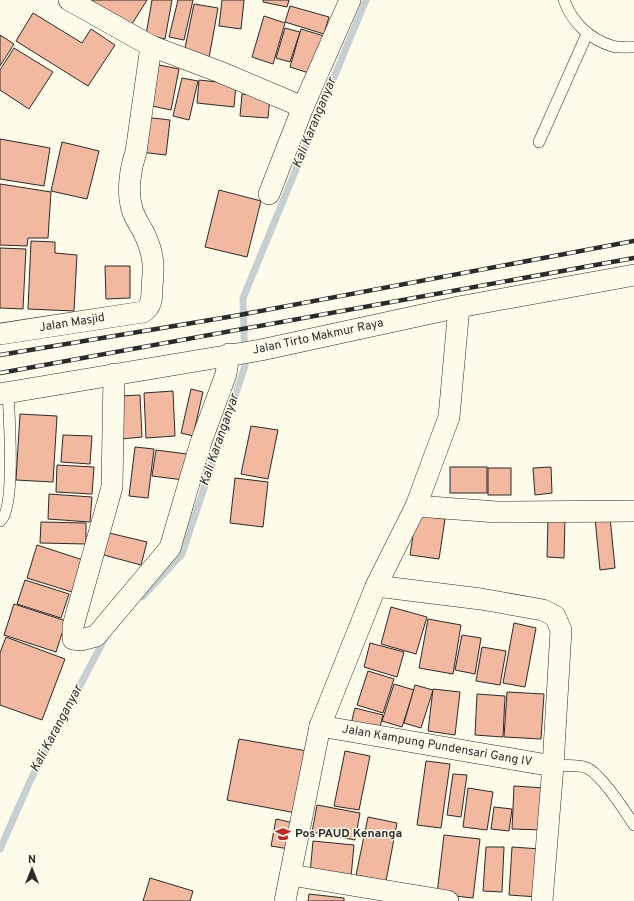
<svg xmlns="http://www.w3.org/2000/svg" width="634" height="901" viewBox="0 0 634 901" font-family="Overpass,sans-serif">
<rect width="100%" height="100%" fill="#fdfbea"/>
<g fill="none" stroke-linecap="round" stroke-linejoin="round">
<g stroke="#c7d0d0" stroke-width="7">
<path d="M142 597 182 554 245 366 243 298 366 0"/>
<path d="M0 849 31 779 106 636"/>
</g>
</g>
<g fill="#f2b8a0" stroke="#2b2b2b">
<path d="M88 0H147L130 27Z"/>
<path d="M152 0H172L165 39 146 35Z"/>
<path d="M178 0H193L184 40 169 37Z"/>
<path d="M222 0H244L241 29 219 26Z"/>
<path d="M263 0H289L287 7 263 2Z"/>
<path d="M194 4 218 8 209 58 184 53Z"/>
<path d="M290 6 329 17 324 34 285 22Z"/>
<path d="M33 13 82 43 91 29 115 45 88 86 16 41Z"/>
<path d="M264 16 285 23 273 64 252 57Z"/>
<path d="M285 28 300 32 290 62 276 58Z"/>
<path d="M301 29 324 36 312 74 290 67Z"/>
<path d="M0 35 14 44 0 66Z"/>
<path d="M14 48 53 72 29 109 0 90V70Z"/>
<path d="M154 64 179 69 171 110 147 105Z"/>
<path d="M182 78 198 81 189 120 173 116Z"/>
<path d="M199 80 236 84 234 107 197 103Z"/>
<path d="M242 94 270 97 268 118 240 116Z"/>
<path d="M144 117 170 120 166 155 140 152Z"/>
<path d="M0 139 50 148 44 186 0 179Z"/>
<path d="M62 142 99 151 87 199 51 191Z"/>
<path d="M0 184 51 192 48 238H28L27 246 0 245Z"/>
<path d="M219 190 261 201 247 257 205 247Z"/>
<path d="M31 241 55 242V253L77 255 74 311 28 309Z"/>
<path d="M0 248 26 249 23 309 0 308Z"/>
<path d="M105 266H130V298L106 299Z"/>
<path d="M191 389 203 392 193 436 181 433Z"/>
<path d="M173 391 175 436 146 438 144 393Z"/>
<path d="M140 395 142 437 121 439 119 396Z"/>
<path d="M20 414 57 416 53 482 16 480Z"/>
<path d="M251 426 278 430 268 479 241 474Z"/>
<path d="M63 435 92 436 90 464 61 462Z"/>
<path d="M135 447 154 449 148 498 129 496Z"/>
<path d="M156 450 187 454 184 480 152 476Z"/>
<path d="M57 465 94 467 92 494 56 492Z"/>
<rect x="450" y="467" width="37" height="26"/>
<path d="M551 467 552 493 535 495 533 468Z"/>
<rect x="488" y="468" width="23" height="27"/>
<path d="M235 478 268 482 263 527 230 523Z"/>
<path d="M49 494 92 497 90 522 48 519Z"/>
<path d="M416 515 445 519 439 559 410 555Z"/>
<path d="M610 517 615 568 600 570 595 518Z"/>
<path d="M548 518H565L564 558 547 557Z"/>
<path d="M41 522 86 523V544L40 543Z"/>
<path d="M105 532 147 542 141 565 100 554Z"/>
<path d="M37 545 83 560 72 592 27 578Z"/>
<path d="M25 580 69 594 61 618 17 604Z"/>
<path d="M14 604 66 621 56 652 4 635Z"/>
<path d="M391 607 427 617 416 654 381 644Z"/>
<path d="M428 619 461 625 453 674 419 668Z"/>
<path d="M514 623 536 628 525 687 503 683Z"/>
<path d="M462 635 481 638 475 674 455 670Z"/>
<path d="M6 637 65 659 42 720 0 705V653Z"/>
<path d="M370 643 404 652 397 677 364 667Z"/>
<path d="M482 647 506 651 500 685 476 681Z"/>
<path d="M368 671 394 679 383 713 357 705Z"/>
<path d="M394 684 414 690 402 727 382 721Z"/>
<path d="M415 685 433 690 421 728 404 723Z"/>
<path d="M433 689 460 692 455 735 428 731Z"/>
<path d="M507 692 544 694 541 739 504 737Z"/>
<path d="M477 694 505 696 503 737 475 735Z"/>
<path d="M355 708 383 715 379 731 351 724Z"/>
<path d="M239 739 307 751 296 813 227 800Z"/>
<path d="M345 751 370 756 359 810 334 806Z"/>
<path d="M426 761 450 764 441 828 417 825Z"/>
<path d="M453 774 467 775 461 817 447 815Z"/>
<path d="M514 786 545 788 543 830 512 829Z"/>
<path d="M468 788 493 792 487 830 463 827Z"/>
<path d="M317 805 360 813 355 840 312 832Z"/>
<path d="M494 807 512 809 509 831 491 829Z"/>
<path d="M368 817 397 823 386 881 356 875Z"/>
<path d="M276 819 294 823 289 849 271 846Z"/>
<path d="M444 835 480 839 473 898 437 894Z"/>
<path d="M313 841 354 845 351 877 310 873Z"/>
<path d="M486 847H504L502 892 483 891Z"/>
<path d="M512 847 541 849 538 897 509 895Z"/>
<path d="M150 878 193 891 190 901H143Z"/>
<path d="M309 894 344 898V901H308Z"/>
</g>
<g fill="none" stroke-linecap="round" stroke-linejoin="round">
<defs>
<g id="lane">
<path d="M564 0C572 22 589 39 612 46 619 48 627 47 634 47"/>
<path d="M539 142 587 34"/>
<path d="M0 521C16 510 9 414 8 392"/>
<path d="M553 766C563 766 577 764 587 768 601 774 625 811 634 825"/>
</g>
<g id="street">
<path d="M69 0 151 46 220 72 303 107"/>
<path d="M269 194 303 107 350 0"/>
<path d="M0 334 143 312C152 307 152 297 152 287 154 270 154 256 147 240 143 229 135 220 132 209 127 192 130 169 136 152L151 46"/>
<path d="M114 374 112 487 73 626V639L81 640 96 636 170 548 201 442 226 374 229 354"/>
<path d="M0 394 261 350 459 307 634 275"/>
<path d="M416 506 497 512 634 511"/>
<path d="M376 586 481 599 543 610 555 616 561 630 553 766 542 901"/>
<path d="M320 726 553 766"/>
<path d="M291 875 448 901"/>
<path d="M285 901 320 726 376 586 416 506 449 417 459 307"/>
</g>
</defs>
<use href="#lane" stroke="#2b2b2b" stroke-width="12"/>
<use href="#street" stroke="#2b2b2b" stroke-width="22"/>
<use href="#lane" stroke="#fdfbea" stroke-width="11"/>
<use href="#street" stroke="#fdfbea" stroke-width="21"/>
<defs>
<g id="rail">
<path d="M0 355 234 316 634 241"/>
<path d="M0 373 634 258"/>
</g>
</defs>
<use href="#rail" stroke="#2b2b2b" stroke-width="4.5"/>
<use href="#rail" stroke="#fdfbea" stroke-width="3" stroke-dasharray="9" stroke-linecap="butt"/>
</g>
<defs>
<symbol id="school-bare" viewBox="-9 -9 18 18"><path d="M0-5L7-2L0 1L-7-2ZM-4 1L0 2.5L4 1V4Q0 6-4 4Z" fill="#c62828" stroke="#fdfbea" stroke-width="2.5" paint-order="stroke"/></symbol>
</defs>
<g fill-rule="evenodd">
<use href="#school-bare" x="272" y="823" width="22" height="22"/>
</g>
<g text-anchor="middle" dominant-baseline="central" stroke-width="3" stroke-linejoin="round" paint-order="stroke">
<g font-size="12" fill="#2b2b2b" stroke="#fdfbea">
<text transform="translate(72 323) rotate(-9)">Jalan Masjid</text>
<text transform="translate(318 337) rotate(-12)">Jalan Tirto Makmur Raya</text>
<text transform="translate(437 746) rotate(10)">Jalan Kampung Pundensari Gang IV</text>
</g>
<g font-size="12" font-weight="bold" fill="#2b2b2b" stroke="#fdfbea" text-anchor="start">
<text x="295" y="834">Pos PAUD Kenanga</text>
</g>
<g font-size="13" font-style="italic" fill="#2b2b2b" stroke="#fdfbea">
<text transform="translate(315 123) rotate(-68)">Kali Karanganyar</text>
<text transform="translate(220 440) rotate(-71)">Kali Karanganyar</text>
<text transform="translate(57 729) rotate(-62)">Kali Karanganyar</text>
</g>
</g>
<g transform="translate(32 869)" stroke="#fdfbea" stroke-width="3" paint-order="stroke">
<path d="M0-3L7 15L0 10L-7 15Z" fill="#2b2b2b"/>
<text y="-6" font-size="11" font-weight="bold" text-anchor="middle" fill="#2b2b2b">N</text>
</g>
</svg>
